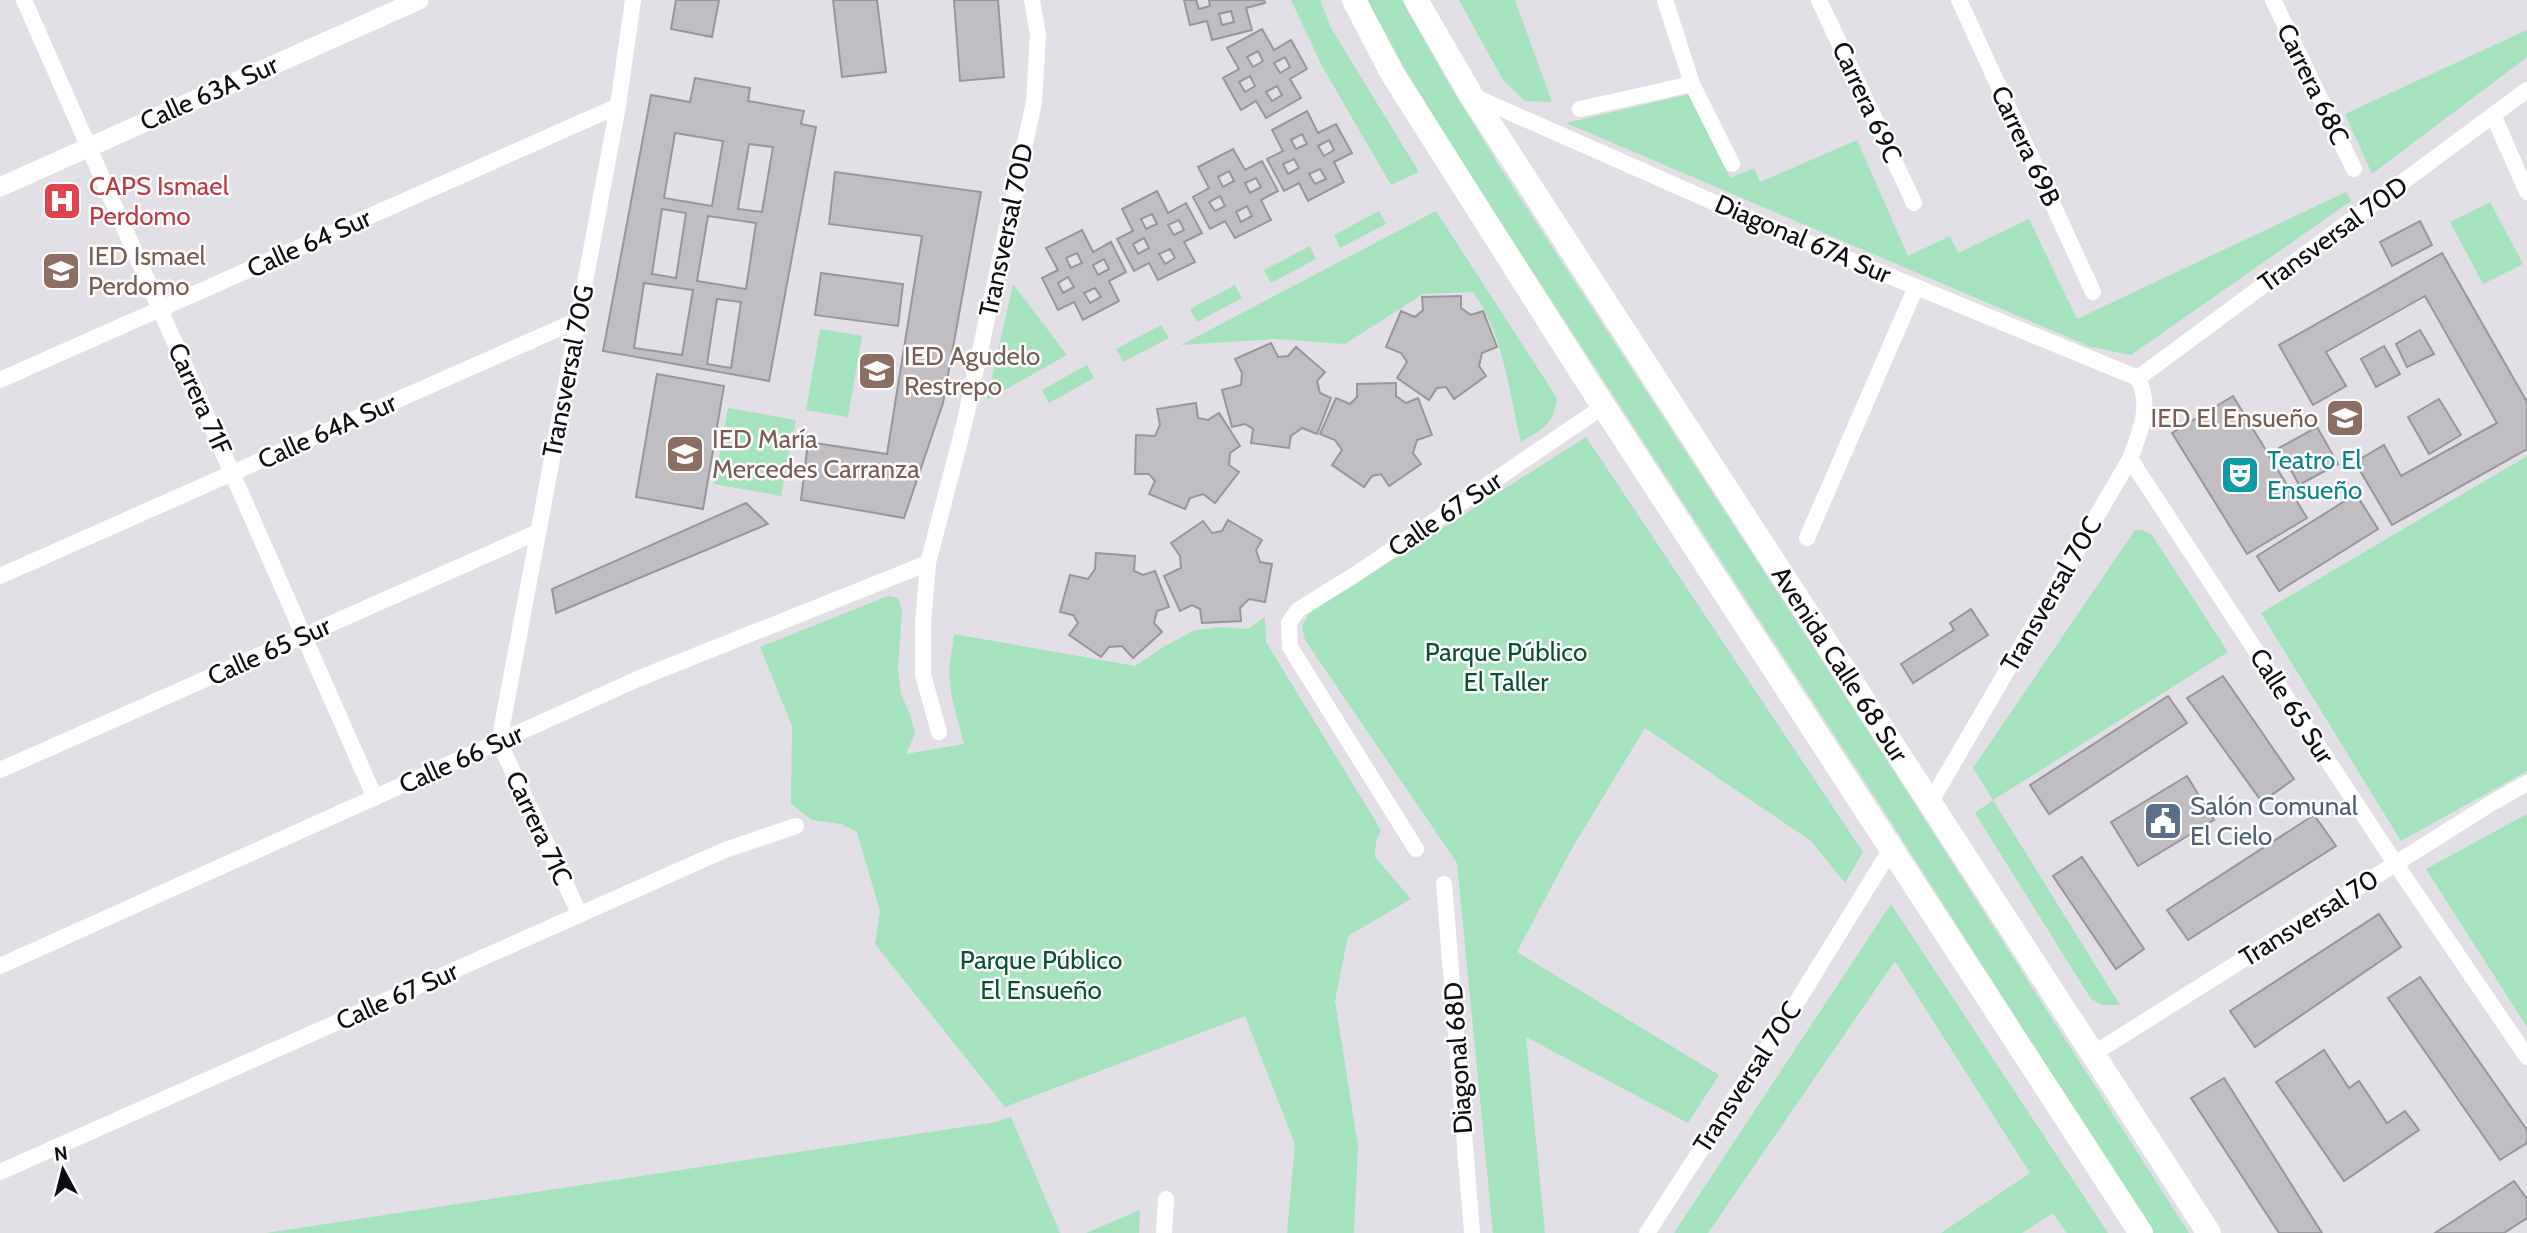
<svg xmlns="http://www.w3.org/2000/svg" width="2527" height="1233" viewBox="0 0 2527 1233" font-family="Cabin,sans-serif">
<rect width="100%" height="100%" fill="#e2e0e6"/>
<g fill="#a5e2be">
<path d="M1291 0H1320L1331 28 1419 172 1391 185 1322 66Z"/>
<path d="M1367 0H1402L1449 84 1498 164 1881 751 2189 1233H2153L1882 808 1471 177 1406 71Z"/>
<path d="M1459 0H1515L1552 102 1525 101 1503 80Z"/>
<path d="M2527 30V57L2372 174 2345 114Z"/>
<path d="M1693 93 1730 178 1754 168 1760 182 1857 140 1908 256 1950 236 1958 253 2029 219 2077 319 2346 192 2351 201 2131 355 2091 347 1566 123Z"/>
<path d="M2490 202 2523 264 2483 284 2450 222Z"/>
<path d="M1379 211 1386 224 1340 248 1334 235Z"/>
<path d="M1436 211 1557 398C1554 425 1542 429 1521 442 1509 393 1504 334 1473 292L1423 294 1345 344 1275 339 1181 345Z"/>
<path d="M1310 246 1316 259 1271 283 1264 270Z"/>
<path d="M1013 284 1067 355 987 400Z"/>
<path d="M1235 285 1242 298 1197 322 1190 309Z"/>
<path d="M1161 325 1169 338 1123 362 1116 349Z"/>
<path d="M820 329 862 336 848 417 806 410Z"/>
<path d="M1087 365 1094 378 1049 403 1042 390Z"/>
<path d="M728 408 796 420 781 496 714 484Z"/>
<path d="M1586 437 1863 852 1845 883 1811 841 1645 728 1571 850 1517 952 1719 1075 1688 1123 1526 1037 1545 1233H1493L1457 863 1305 640 1302 626 1309 613Z"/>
<path d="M2527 456V771L2401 841 2261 613Z"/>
<path d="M2135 530H2143L2152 535 2228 652 1993 800 2120 1005H2102L2091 999 1975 813 1993 800 1973 768Z"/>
<path d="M888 596 898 598 902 610 898 669 901 694 911 717 915 734 906 754 964 744 952 698 949 672 954 634 1135 666 1165 646 1193 631 1219 627 1248 629 1265 617 1266 642 1381 830 1376 841 1375 857 1411 899 1348 936 1335 1001 1358 1146 1354 1233H1287L1295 1144 1245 1016 1005 1107 875 944 880 911 857 832 841 824 812 820 791 804 792 726 760 647Z"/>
<path d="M2527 814V1027L2426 869Z"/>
<path d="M1891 904 2108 1233H2067L2053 1213 2022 1233H1941L2030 1173 1895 961 1708 1233H1674Z"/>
<path d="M1011 1117 1060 1233H266L996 1122Z"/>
<path d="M1140 1210 1139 1233H1086Z"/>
</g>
<g fill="#c0bec3" stroke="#97969b" stroke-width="2" fill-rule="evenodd">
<path d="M676 0H719L712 37 671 29Z"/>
<path d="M833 0H877L886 72 842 77Z"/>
<path d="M954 0H998L1004 77 960 81Z"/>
<path d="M1184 0H1196L1199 9 1210 6 1209 0H1264L1265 3 1246 8 1252 30 1212 40 1207 21 1190 25ZM1231 11 1234 22 1222 25 1219 14Z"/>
<path d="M1262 29 1274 50 1291 40 1307 69 1290 79 1301 98 1266 118 1256 101 1241 110 1223 78 1239 69 1227 48ZM1258 51 1263 61 1253 67 1247 57ZM1285 57 1290 67 1280 73 1274 63ZM1250 76 1255 86 1245 92 1239 82ZM1277 86 1282 95 1272 101 1266 92Z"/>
<path d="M695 78 750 88 748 101 804 111 801 124 816 127 769 381 603 351 651 95 690 102ZM675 133 723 141 712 206 664 198ZM749 144 773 147 762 212 738 209ZM662 209 686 213 676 278 652 274ZM708 216 756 223 746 289 697 281ZM644 283 693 290 682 355 634 348ZM717 299 741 302 731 368 707 364Z"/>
<path d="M1307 111 1318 133 1336 124 1352 153 1334 162 1344 182 1308 201 1299 183 1284 191 1267 159 1283 151 1272 130ZM1302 134 1307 144 1296 149 1291 140ZM1329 140 1334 150 1324 156 1318 146ZM1294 159 1299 168 1288 174 1283 164ZM1320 169 1326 179 1315 184 1309 174Z"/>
<path d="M1233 149 1245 170 1262 161 1278 191 1261 200 1271 220 1235 238 1225 221 1210 229 1193 197 1209 188 1198 167ZM1229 171 1234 181 1223 187 1218 177ZM1256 178 1261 187 1250 193 1245 183ZM1220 196 1225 206 1215 211 1209 202ZM1247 206 1252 216 1241 222 1236 212Z"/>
<path d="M835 172 981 192 943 403 904 518 801 500 808 442 887 454 922 236 829 224Z"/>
<path d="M1157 191 1168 213 1186 203 1202 233 1184 242 1195 262 1158 280 1149 263 1134 271 1117 239 1133 231 1122 209ZM1152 214 1157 224 1146 229 1141 219ZM1179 220 1184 230 1174 235 1168 225ZM1144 238 1149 248 1138 254 1133 244ZM1170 249 1175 258 1165 264 1159 254Z"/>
<path d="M2420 221 2432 245 2392 266 2380 242Z"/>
<path d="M1082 230 1093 252 1111 242 1126 272 1109 281 1119 301 1083 320 1074 302 1058 310 1042 278 1058 270 1046 248ZM1077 253 1082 263 1071 268 1066 258ZM1104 259 1109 269 1098 275 1093 265ZM1068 277 1074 287 1063 293 1058 283ZM1095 288 1101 297 1090 303 1084 293Z"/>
<path d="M2442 253 2527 402V449L2392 525 2355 462 2384 445 2401 476 2497 423 2425 296 2326 352 2346 386 2313 405 2279 345Z"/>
<path d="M821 273 903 284 898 326 815 315Z"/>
<path d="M1461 296V308L1471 315 1483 311 1497 347 1482 353 1479 366 1486 376 1454 399 1446 387 1437 388 1429 400 1397 378 1407 362 1401 353 1386 347 1401 311 1415 317 1423 310 1422 297Z"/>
<path d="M2420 330 2434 354 2407 367 2396 344Z"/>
<path d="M1271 343 1278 357 1288 356 1296 347 1325 372 1317 381 1320 393 1331 398 1317 434 1302 428 1291 436 1289 448 1251 443 1253 429 1245 424 1232 427 1222 390 1241 385 1242 373 1235 359Z"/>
<path d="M2384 346 2400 374 2376 387 2361 359Z"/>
<path d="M657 374 724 386 703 509 636 497Z"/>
<path d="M1396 383V396L1406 403 1418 398 1432 435 1417 440 1413 453 1421 464 1389 486 1381 474 1372 476 1364 487 1332 465 1342 450 1335 440 1320 434 1336 398 1350 404 1357 397V384Z"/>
<path d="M2233 396 2307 518 2247 554 2172 433Z"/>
<path d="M2439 399 2461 435 2429 454 2408 417Z"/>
<path d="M1196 403 1198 418 1208 420 1219 413 1240 446 1230 453 1229 465 1239 472 1215 503 1203 494 1190 498 1185 509 1149 494 1155 481 1149 474H1135L1136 435 1155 436 1160 425 1157 409Z"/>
<path d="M2317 427 2338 464 2299 485 2279 448Z"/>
<path d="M2356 494 2378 529 2279 591 2257 556Z"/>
<path d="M746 503 768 524 556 613 552 589Z"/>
<path d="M1228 520 1262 540 1256 550 1260 562 1272 564 1265 602 1249 599 1240 608 1241 621 1202 623 1200 609 1192 605 1180 611 1164 576 1181 568 1180 556 1171 543 1203 521 1212 533 1222 531Z"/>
<path d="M1096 553 1135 556 1134 571 1143 575 1155 571 1169 607 1157 611 1154 623 1162 632 1133 658 1122 646 1109 647 1101 657 1069 635 1078 623 1073 615 1060 612 1070 575 1088 579 1095 569Z"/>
<path d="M1971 609 1988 635 1913 683 1901 664 1954 630 1950 623Z"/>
<path d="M2223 676 2294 779 2262 802 2187 698Z"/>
<path d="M2168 696 2187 723 2049 814 2030 785Z"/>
<path d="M2187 776 2214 820 2138 866 2111 822Z"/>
<path d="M2314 815 2336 846 2188 940 2167 910Z"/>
<path d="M2082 857 2144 949 2116 969 2053 876Z"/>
<path d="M2379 914 2401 947 2255 1047 2230 1011Z"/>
<path d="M2420 977 2527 1130V1143L2500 1160 2388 998Z"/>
<path d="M2324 1050 2349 1088 2359 1081 2387 1123 2405 1111 2419 1130 2344 1181 2276 1082Z"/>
<path d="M2224 1078 2322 1233H2279L2191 1098Z"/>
<path d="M2514 1181 2527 1199V1218L2504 1233H2435Z"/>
</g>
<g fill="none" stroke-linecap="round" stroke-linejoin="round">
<g stroke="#fff" stroke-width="16">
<path d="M24 0 375 798"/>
<path d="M1665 0 1692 84 1732 164"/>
<path d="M1819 0 1914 203"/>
<path d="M1959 0 2093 292"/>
<path d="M2273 0 2354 169"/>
<path d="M1473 96 1765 225 2138 378"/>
<path d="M1580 109 1692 84"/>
<path d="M2493 115 2527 192"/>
<path d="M2138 378 2527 90"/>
<path d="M0 380 618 106"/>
<path d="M2130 459 2395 863 2527 1057"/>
<path d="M1807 538 1916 287"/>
<path d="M0 576 578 320"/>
<path d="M939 732 923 675V623L928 563 964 425 1034 102 1038 35 1032 0"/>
<path d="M0 770 538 532"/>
<path d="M1930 803 2130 459C2140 432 2152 406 2138 378"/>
<path d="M1416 849 1290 647 1289 623 1298 610 1356 574 1604 406"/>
<path d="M1444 884 1472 1233"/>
<path d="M580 915 499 742 618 106 633 0"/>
<path d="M0 966 640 678 928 563"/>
<path d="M2093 1054 2495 801 2527 783"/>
<path d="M0 1172 725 850 796 826"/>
<path d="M1164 1233 1166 1199"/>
<path d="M1647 1233 1800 997 1891 849"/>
</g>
<path stroke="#fff" stroke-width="19" d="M0 187 419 0"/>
<g stroke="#fff" stroke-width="24">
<path d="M1354 0 1392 73 1580 370 2141 1233"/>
<path d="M1416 0 1471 95 2209 1233"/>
</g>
</g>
<defs>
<symbol id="hospital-square" viewBox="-11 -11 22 22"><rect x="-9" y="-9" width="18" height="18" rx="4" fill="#e0444e" stroke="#fff"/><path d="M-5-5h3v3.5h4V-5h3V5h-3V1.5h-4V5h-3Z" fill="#fff"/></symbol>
<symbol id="school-square" viewBox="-11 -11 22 22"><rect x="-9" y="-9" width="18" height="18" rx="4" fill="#8d6e63" stroke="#fff"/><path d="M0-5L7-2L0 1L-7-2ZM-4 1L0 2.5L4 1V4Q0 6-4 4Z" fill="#fff"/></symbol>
<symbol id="theatre-square" viewBox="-11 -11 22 22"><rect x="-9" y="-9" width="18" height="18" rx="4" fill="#0f9aa8" stroke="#fff"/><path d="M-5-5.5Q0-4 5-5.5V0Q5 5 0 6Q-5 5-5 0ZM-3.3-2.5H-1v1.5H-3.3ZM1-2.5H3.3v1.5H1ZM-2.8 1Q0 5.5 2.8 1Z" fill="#fff"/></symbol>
<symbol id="civic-square" viewBox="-11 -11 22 22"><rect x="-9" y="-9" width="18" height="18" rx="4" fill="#5c6f8a" stroke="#fff"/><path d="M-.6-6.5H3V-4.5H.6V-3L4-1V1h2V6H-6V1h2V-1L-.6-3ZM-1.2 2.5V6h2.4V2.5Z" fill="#fff"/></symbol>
</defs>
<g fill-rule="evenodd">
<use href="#hospital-square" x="40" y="179" width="44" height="44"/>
<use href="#school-square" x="39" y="249" width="44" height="44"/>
<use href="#school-square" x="855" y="349" width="44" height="44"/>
<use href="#school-square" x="2323" y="396" width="44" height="44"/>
<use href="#school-square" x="663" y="432" width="44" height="44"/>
<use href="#theatre-square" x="2218" y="453" width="44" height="44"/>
<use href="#civic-square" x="2141" y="799" width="44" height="44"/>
</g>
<g text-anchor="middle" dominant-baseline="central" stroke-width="5" stroke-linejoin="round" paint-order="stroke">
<g font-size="26" fill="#0d0c0e" stroke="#fff">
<text transform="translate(2313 84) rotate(64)">Carrera 68C</text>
<text transform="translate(209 93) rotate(-24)">Calle 63A Sur</text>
<text transform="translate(1867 102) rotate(65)">Carrera 69C</text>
<text transform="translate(2026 146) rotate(65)">Carrera 69B</text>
<text transform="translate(1006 230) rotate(-78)">Transversal 70D</text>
<text transform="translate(2333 234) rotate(-36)">Transversal 70D</text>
<text transform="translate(1803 239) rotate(23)">Diagonal 67A Sur</text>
<text transform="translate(309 243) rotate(-24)">Calle 64 Sur</text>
<text transform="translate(568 371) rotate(-79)">Transversal 70G</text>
<text transform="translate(200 399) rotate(66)">Carrera 71F</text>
<text transform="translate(327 431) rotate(-24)">Calle 64A Sur</text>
<text transform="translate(1445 514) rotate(-34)">Calle 67 Sur</text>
<text transform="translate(2051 594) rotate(-60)">Transversal 70C</text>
<text transform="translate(269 651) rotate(-24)">Calle 65 Sur</text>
<text transform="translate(1840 664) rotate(57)">Avenida Calle 68 Sur</text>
<text transform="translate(2292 706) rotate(57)">Calle 65 Sur</text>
<text transform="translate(461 759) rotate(-24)">Calle 66 Sur</text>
<text transform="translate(539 828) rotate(65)">Carrera 71C</text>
<text transform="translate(2309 918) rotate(-32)">Transversal 70</text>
<text transform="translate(397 996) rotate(-24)">Calle 67 Sur</text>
<text transform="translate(1458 1058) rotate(-94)">Diagonal 68D</text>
<text transform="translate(1747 1077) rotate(-57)">Transversal 70C</text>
</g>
<g font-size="26" fill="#be3a42" stroke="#fff" text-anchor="start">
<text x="89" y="186">CAPS Ismael<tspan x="89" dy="30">Perdomo</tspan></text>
</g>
<g font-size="26" fill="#785e54" stroke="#fff" text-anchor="start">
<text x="88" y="256">IED Ismael<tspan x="88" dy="30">Perdomo</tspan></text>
<text x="904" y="356">IED Agudelo<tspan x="904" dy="30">Restrepo</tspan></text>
<text x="2318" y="418" text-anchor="end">IED El Ensueño</text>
<text x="712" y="439">IED María<tspan x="712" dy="30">Mercedes Carranza</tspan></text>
</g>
<g font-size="26" fill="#0d838f" stroke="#fff" text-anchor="start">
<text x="2267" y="460">Teatro El<tspan x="2267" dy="30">Ensueño</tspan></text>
</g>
<g font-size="26" fill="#095132" stroke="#fff">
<text x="1506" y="652">Parque Público<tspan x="1506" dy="30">El Taller</tspan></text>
<text x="1041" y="960">Parque Público<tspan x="1041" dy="30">El Ensueño</tspan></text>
</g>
<g font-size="26" fill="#4e5e75" stroke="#fff" text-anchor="start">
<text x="2190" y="806">Salón Comunal<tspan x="2190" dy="30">El Cielo</tspan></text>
</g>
</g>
<g transform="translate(63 1170) rotate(353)" stroke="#ffffff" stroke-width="5" paint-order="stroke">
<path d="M0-5L12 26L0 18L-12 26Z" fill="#0d0c0e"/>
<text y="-10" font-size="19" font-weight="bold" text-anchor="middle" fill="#0d0c0e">N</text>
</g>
</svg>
